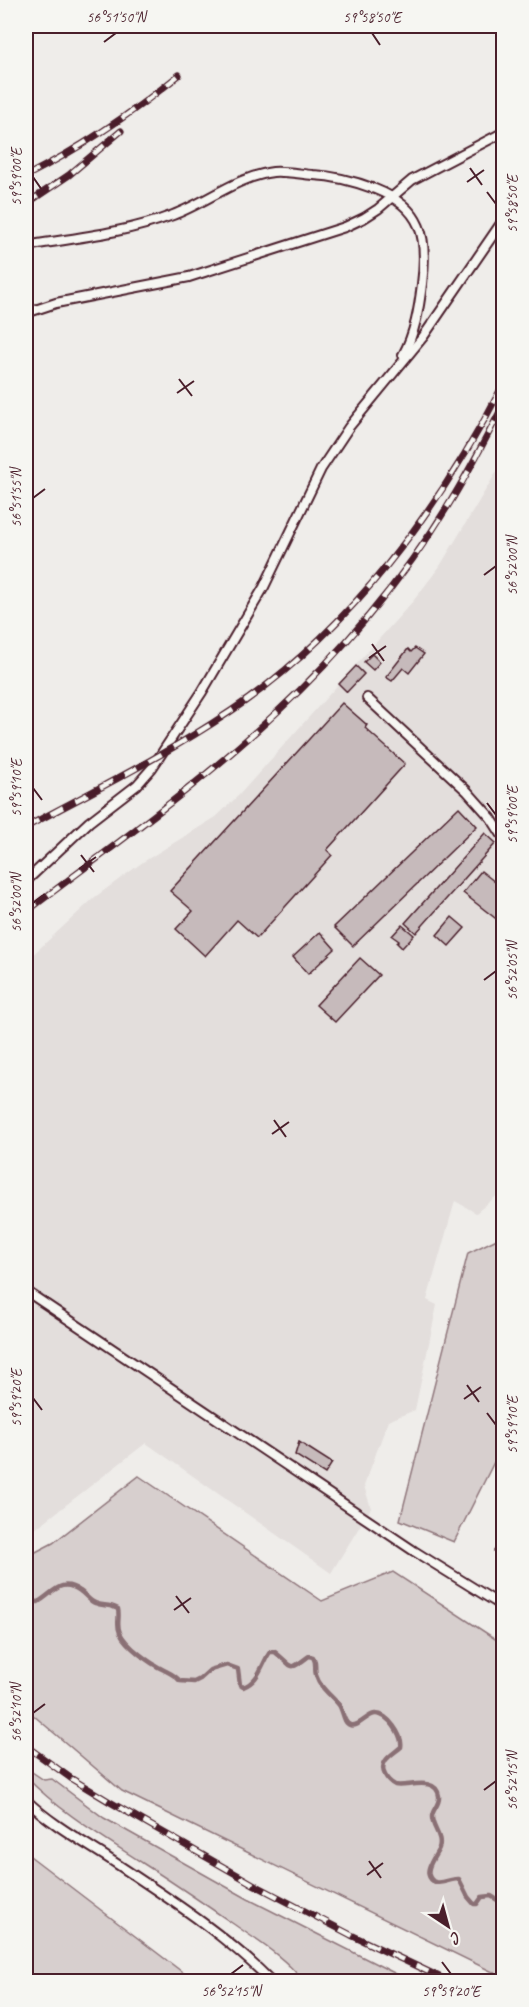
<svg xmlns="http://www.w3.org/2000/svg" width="529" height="2007" viewBox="0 0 529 2007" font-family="Caveat,sans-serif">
<rect width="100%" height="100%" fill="#efedea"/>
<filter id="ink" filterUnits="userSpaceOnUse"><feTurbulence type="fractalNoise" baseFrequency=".0167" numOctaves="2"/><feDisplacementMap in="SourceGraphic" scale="12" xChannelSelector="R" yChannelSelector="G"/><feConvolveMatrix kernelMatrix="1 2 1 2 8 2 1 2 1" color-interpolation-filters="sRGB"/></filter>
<g filter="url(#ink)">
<path fill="#e3dedc" d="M503 461V1194H499L476 1213 455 1201 427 1300 437 1305 415 1410 388 1421 364 1486 371 1508 331 1573 146 1443 26 1536V961L95 897 143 862 216 817 239 795 414 600 440 566Z"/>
<g fill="#d7cfce" stroke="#90777c" stroke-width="1.5">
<path d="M503 1236V1444L454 1542 400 1520 468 1253Z"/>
<path d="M139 1476 322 1601 393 1572 503 1644V1977L122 1791 26 1709V1557L53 1543Z"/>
<path d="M26 1768 44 1780 52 1779 104 1818 248 1899 410 1981H303C285 1957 256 1940 232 1923 203 1903 174 1883 144 1864 103 1837 60 1812 26 1777Z"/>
<path d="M26 1853 194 1981H26Z"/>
</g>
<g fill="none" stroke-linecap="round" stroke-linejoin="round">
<path stroke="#8a6f74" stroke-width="4.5" d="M26 1601 38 1602C54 1593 60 1577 80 1591 85 1594 89 1601 95 1603 103 1607 108 1603 118 1609 120 1618 116 1625 120 1633 126 1646 151 1664 164 1670 170 1673 175 1675 180 1681L194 1682 200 1679 210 1670 227 1665 238 1669 240 1685 243 1687C259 1682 262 1663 270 1652H275C295 1668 288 1672 309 1656L313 1657C317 1663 314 1668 316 1675 320 1688 331 1695 339 1705 343 1710 343 1723 350 1725 359 1728 366 1715 375 1714 388 1713 403 1736 401 1747 392 1755 378 1761 385 1775 387 1779 391 1783 395 1785 406 1788 436 1775 439 1796 440 1805 432 1809 432 1817 432 1828 443 1836 439 1848 436 1856 421 1872 433 1881 440 1886 451 1878 459 1879L468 1897 474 1904H477L482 1897 491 1896 504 1904"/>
</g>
<g fill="#c6babb" stroke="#4a1f2b" stroke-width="1.5">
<path d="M415 648 424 654 409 673 403 668 392 681 386 677 408 649 411 652Z"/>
<path d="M372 654 380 662 373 670 364 662Z"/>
<path d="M356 666 364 674 347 692 339 684Z"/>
<path d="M342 703 367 725 365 728 405 764 327 850 332 855 257 938 237 920 205 956 176 929 193 911 170 891Z"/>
<path d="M459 807 477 826 353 946 334 927Z"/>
<path d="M485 833 496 843 416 933 405 923Z"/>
<path d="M481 871 504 889V925L463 893Z"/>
<path d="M452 917 465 928 449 946 437 935Z"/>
<path d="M402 925 414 935 402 948 397 943 399 941 392 936Z"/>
<path d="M320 932 335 949 308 974 293 957Z"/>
<path d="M360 958 379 975 335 1022 316 1005Z"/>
<path d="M299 1442 332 1463 325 1474 295 1455Z"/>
<path d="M504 1537V1558L494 1551Z"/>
</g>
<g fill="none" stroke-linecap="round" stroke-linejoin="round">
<defs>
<g id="service">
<path d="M26 246C75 238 126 233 173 215 206 203 236 177 273 172 285 171 300 174 313 175 336 176 354 181 375 189 423 208 428 237 422 284 419 309 415 333 403 355"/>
<path d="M26 313 56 303 189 277 345 227 364 218 378 209 412 180 504 132"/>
<path d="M367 698 467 791 491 818 504 838"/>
<path d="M26 881 89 822 137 785 152 768 202 692 264 587 321 469 349 427 423 337 504 219"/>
<path d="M26 1291 414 1551 504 1607"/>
<path d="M26 1800C50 1823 80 1840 108 1858 165 1896 224 1933 272 1982"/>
</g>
</defs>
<use href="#service" stroke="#4a1f2b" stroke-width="12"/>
<use href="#service" stroke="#f6f6f2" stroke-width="8"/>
<defs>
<g id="rail">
<path d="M26 176C81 148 131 114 179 75"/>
<path d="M26 204 69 175 121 131"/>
<path d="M26 827C95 790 166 755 231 711 349 632 440 508 504 383"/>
<path d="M26 912C110 848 197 787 275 714 340 654 403 580 449 504 469 472 486 438 504 404"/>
<path d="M26 1746 72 1779 110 1802 255 1885 351 1935 450 1982"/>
</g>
</defs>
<use href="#rail" stroke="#4a1f2b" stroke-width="7"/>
<use href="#rail" stroke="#f6f6f2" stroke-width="4.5" stroke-dasharray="14" stroke-linecap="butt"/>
</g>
</g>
<path fill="none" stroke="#4a1f2b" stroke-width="2" d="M372 33 380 45M104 42 116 33M470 168 482 185M33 177 42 190M467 182 484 170M487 192 496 204M179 379 192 396M177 393 194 381M33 498 45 489M484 575 496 566M372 644 384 661M369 658 386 646M33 788 42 800M487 803 496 815M81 855 94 872M79 869 96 857M33 903 45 894M484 980 496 971M274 1120 286 1137M272 1134 289 1122M467 1385 479 1402M33 1398 42 1410M464 1399 481 1387M487 1413 496 1425M176 1596 189 1613M174 1610 191 1598M33 1713 45 1704M484 1790 496 1781M369 1861 381 1878M367 1875 383 1863M442 1962 451 1974M231 1974 243 1965"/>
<rect width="529" height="2007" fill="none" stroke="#f6f6f2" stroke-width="66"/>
<g transform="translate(448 1926) rotate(144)" stroke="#f6f6f2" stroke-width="4.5" paint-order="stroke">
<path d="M0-4.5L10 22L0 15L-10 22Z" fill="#4a1f2b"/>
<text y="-9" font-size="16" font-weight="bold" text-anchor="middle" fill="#4a1f2b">С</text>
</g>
<rect x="33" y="33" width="463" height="1941" fill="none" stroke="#4a1f2b" stroke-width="2"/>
<g font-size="15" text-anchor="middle" fill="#4a1f2b">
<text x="116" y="22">56°51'50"N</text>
<text x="372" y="22">59°58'50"E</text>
<text transform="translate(16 177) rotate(-90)" y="5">59°59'00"E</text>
<text transform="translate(512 204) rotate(-90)" y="5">59°58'50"E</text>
<text transform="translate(16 498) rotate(-90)" y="5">56°51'55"N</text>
<text transform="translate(512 566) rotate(-90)" y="5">56°52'00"N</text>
<text transform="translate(16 788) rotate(-90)" y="5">59°59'10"E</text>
<text transform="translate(512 815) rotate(-90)" y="5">59°59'00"E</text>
<text transform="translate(16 903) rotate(-90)" y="5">56°52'00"N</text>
<text transform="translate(512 971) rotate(-90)" y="5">56°52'05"N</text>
<text transform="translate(16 1398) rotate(-90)" y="5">59°59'20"E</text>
<text transform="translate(512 1425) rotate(-90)" y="5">59°59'10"E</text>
<text transform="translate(16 1713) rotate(-90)" y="5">56°52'10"N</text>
<text transform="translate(512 1781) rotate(-90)" y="5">56°52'15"N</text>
<text x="231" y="1996">56°52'15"N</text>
<text x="451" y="1996">59°59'20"E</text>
</g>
</svg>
